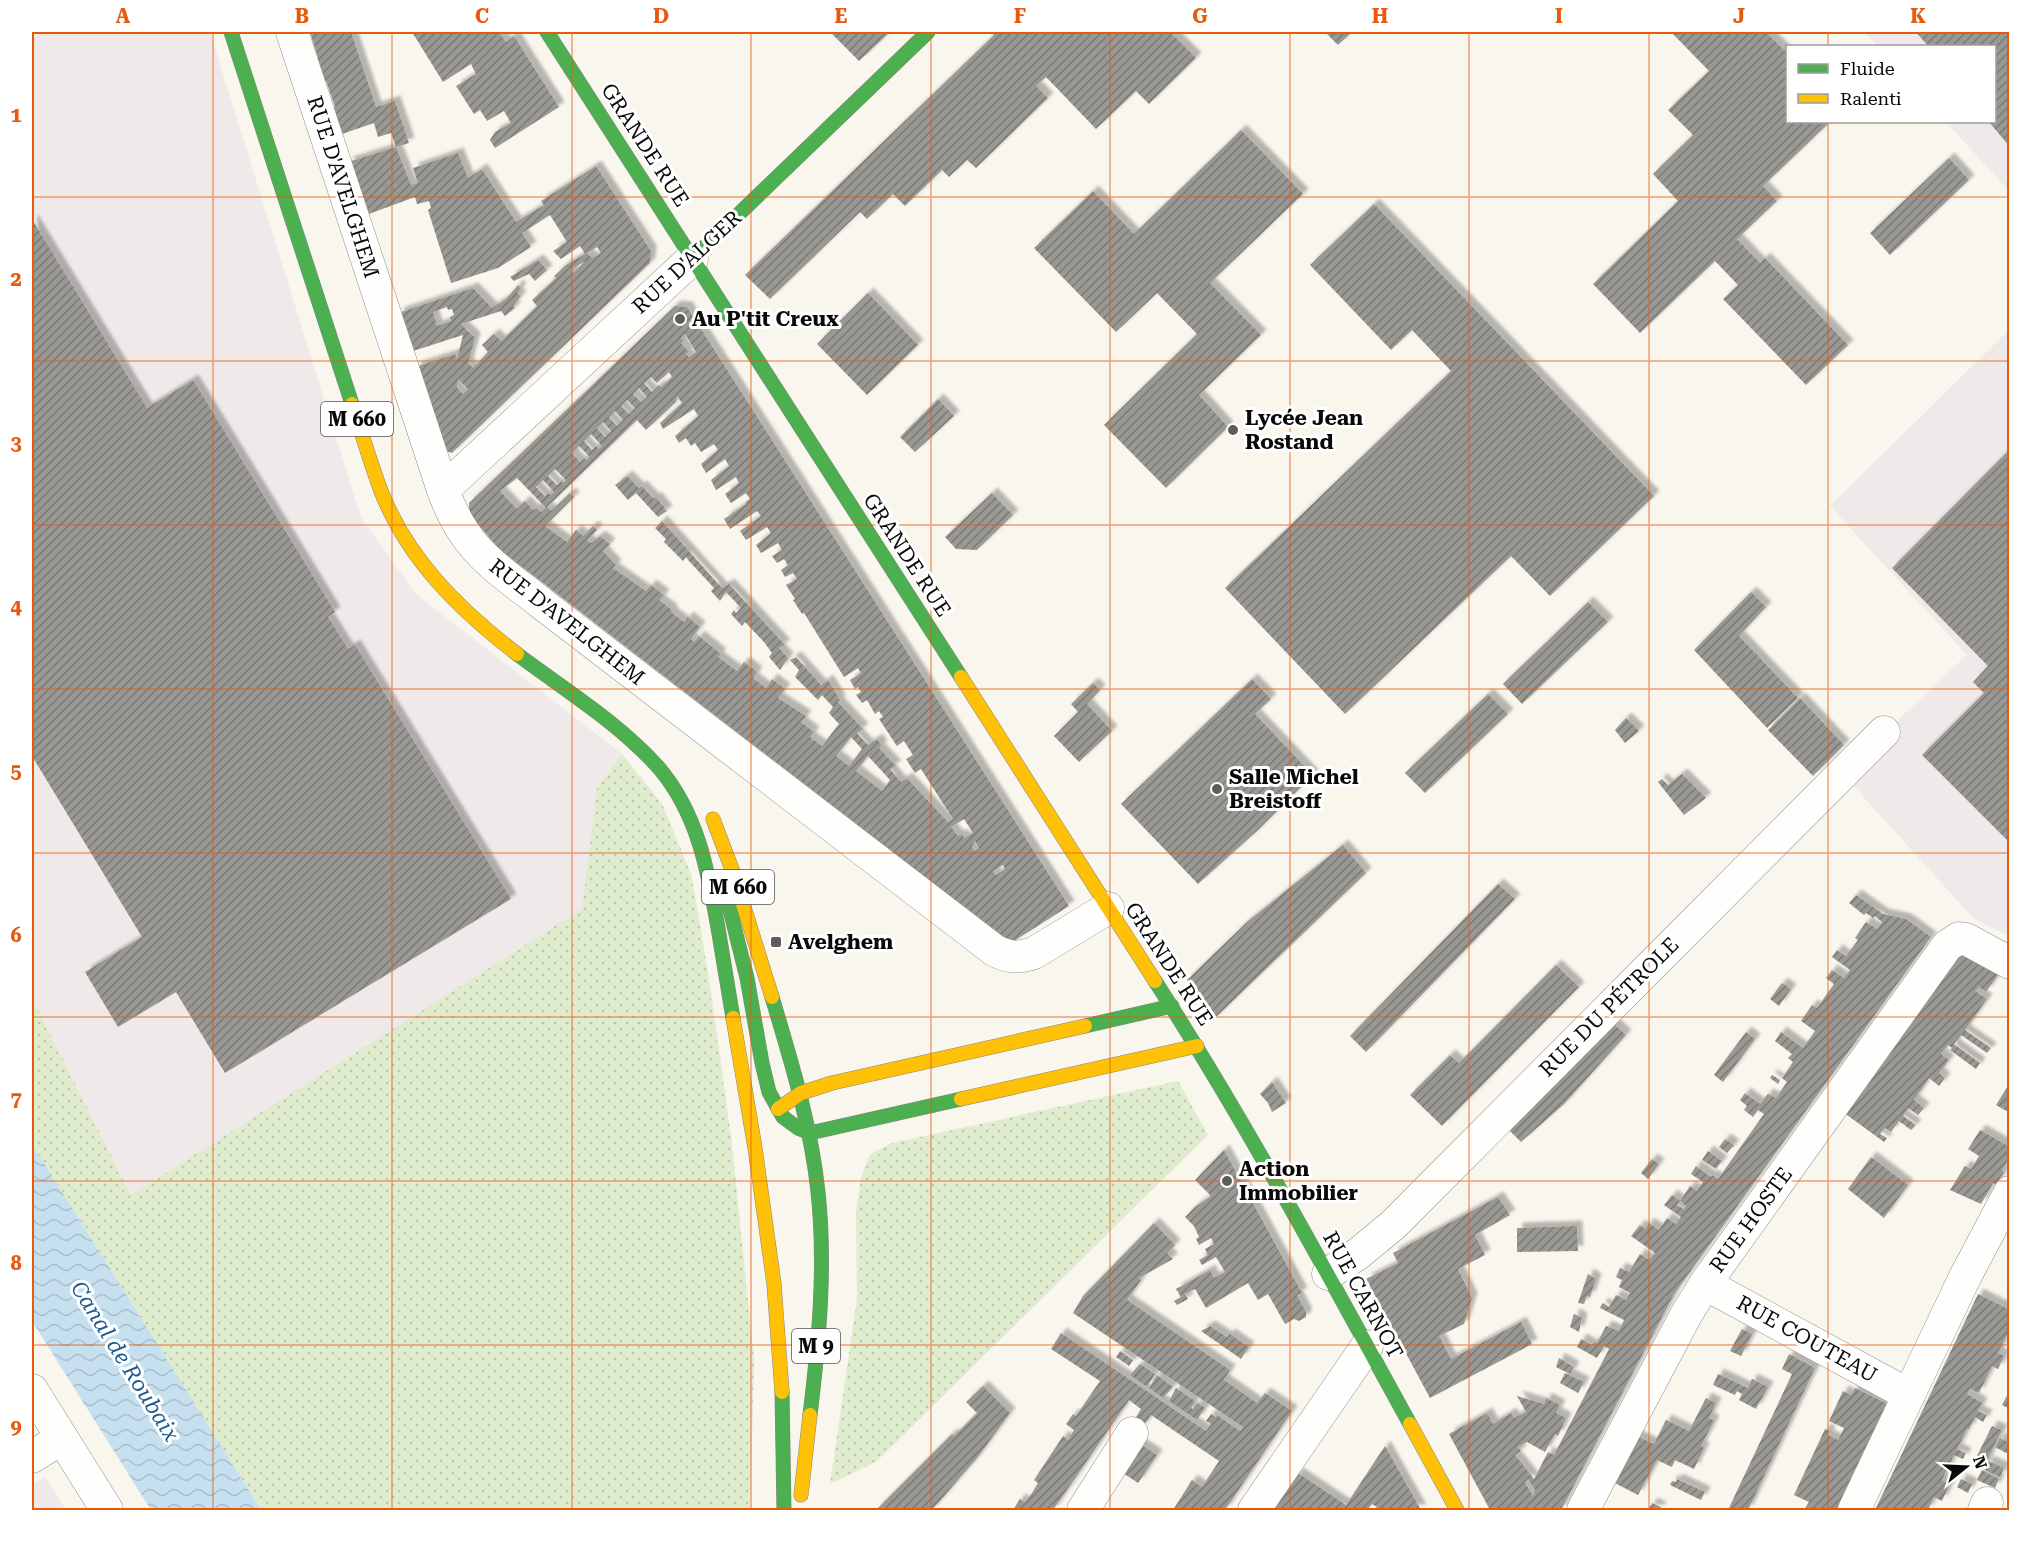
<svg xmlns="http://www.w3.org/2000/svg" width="2041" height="1542" viewBox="0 0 2041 1542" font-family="'Roboto Serif',serif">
<defs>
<pattern id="grass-dots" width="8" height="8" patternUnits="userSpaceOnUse" patternTransform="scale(1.5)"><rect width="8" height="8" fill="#e0ecce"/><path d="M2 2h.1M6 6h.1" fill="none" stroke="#bfc9b0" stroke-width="1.8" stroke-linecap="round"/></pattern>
<pattern id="water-waves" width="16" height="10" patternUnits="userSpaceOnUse" patternTransform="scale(1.5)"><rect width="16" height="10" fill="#c6e0ef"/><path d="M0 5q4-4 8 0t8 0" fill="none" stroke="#a9bfcc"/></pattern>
<pattern id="building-hatch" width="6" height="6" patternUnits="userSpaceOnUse" patternTransform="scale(1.5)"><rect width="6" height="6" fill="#9a9893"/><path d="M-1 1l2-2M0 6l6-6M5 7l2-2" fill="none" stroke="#7c7a76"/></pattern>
<filter id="shadow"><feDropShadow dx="5.5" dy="-5.5" stdDeviation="1.5" flood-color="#0004"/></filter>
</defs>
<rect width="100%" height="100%" fill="#f8f6ed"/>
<g fill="#efe9ea">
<path d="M32 32H210L361 518 417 595 622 754 662 804 691 874 713 1002 731 1137 754 1359 750 1510 131 1195 32 998Z"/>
<path d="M1864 32H2009V191L1946 122H1994V46H1878Z"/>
<path d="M2009 330V936L1974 919 1842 773 1967 655 1830 506Z"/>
<path d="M45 1477 66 1510H32V1485Z"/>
</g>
<g fill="url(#grass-dots)">
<path d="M622 754 662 804 691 874 702 936 731 1137 754 1359 750 1510H261L32 1144V998L131 1195 582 909 597 788Z"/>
<path d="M1178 1081 1208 1135 876 1462 830 1484 857 1299 856 1210 861 1178 870 1154 892 1143Z"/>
</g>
<path fill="url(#water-waves)" d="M32 1144 245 1484 261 1510H151L32 1321Z"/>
<g fill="url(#building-hatch)" fill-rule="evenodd" filter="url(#shadow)">
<path d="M310 32H351L376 107 395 101 409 143 396 147 391 133 378 137 374 123 339 135 331 108 335 107 326 81 322 82 315 59 318 58Z"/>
<path d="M412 32H499L506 42 514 36 559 107 495 148 490 140 495 132 511 123 504 111 487 121 480 110 474 114 456 86 476 74 471 64 443 82Z"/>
<path d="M830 32H890L859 61Z"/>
<path d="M990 32H1170L1196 58 1149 104 1136 91 1096 129 1046 77 1036 86 1048 98 976 168 967 160 949 177 942 170 905 206 893 194 867 219 860 212 770 299 745 275 994 35Z"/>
<path d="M1325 32H1352L1338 45Z"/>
<path d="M1671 32H1766L1788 54V122H1830L1763 186 1777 201 1737 239 1760 263 1765 258 1848 345 1806 385 1723 299 1738 285 1715 261 1640 333 1593 284 1678 201 1653 174 1693 135 1668 110 1709 71Z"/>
<path d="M1916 32H2010V147L1989 122H1995V46H1928Z"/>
<path d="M1241 130 1303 194 1210 283 1261 335 1199 395 1228 427 1166 488 1104 425 1197 334 1157 293 1116 332 1034 248 1093 191 1134 234Z"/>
<path d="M396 147 411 185 418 183 413 168 458 153 468 178 482 169 516 222 544 205 541 201 596 166 651 251 650 263 452 453 442 450 415 367 455 354 457 359 463 335 410 352 398 313 473 288 492 308 506 299 518 285 521 288 517 293 521 296 513 306 515 308 505 316 501 311 461 324 475 338 468 363 473 368 488 352 482 345 494 334 501 341 537 306 532 300 556 278 554 276 566 265 585 254 580 246 561 259 553 251 567 242 550 215 522 233 531 247 498 268 451 283 428 210 431 208 429 201 417 204 415 197 366 215 348 162ZM597 247 601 253 592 258 587 253ZM585 261 574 273 571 270ZM447 307 448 310 452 309 454 315 450 317 451 321 437 326 433 312ZM458 379 468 389 463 394 457 388Z"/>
<path d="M1949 158 1969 180 1890 255 1870 233Z"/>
<path d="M1374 204 1654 496 1550 596 1511 556 1345 714 1225 588 1451 371 1412 330 1391 350 1310 265Z"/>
<path d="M32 219 147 408 193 380 335 612 328 617 348 649 355 645 511 899 225 1073 176 992 118 1027 85 972 142 937 32 756Z"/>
<path d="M538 260 547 270 535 281 529 274 514 281 510 277Z"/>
<path d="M868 293 918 345 867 395 817 344Z"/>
<path d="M675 306 687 307 1069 906 1011 943 500 550 469 514V503ZM685 334 696 352 689 357 686 354 689 352 681 343 684 341 681 338ZM669 372 672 377 661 387 659 385 652 392 644 383 651 377 657 383ZM639 388 647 397 641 402 633 394ZM677 396 682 403 660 423 663 429 694 409 698 416 675 436 679 443 686 438 691 446 695 443 701 452 714 444 718 450 701 464 706 473 725 459 729 466 711 480 716 490 736 477 739 483 725 494 731 503 746 493 750 499 746 502V504L724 519 730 529 757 511 761 516 740 531 746 540 767 527 771 533 756 545 761 553 778 543 782 550 772 556 777 563 784 559 788 565 781 570 785 577 793 573 797 579 786 585 795 599 793 600 802 614 804 613 844 677 858 668 861 673 850 680 855 689 858 687 861 692 856 695 862 703 867 700 875 714 879 711 883 717 879 719 897 746 904 741 913 755 906 759 915 773 921 769 953 819 948 822 907 778 901 782 890 769 896 766 879 748 882 746 877 739 868 745 857 733 863 729 838 702 840 700 828 680 821 685 796 657 790 660 799 670 795 677 818 700 822 695 833 707 829 713 839 724 822 746 810 737 814 732 801 722 806 716 778 698 785 689 772 679 766 688 753 678 757 672 744 662 737 671 718 657 721 654 699 636 694 642 691 639 700 627 688 617 684 622 671 612 672 610 659 600 664 595 651 585 646 591 613 568 616 565 603 551 610 544 600 536 591 543 587 540 597 530 593 526 583 536 576 530 567 542 545 526 574 497 570 493 551 511 547 507 637 420 646 430 676 402ZM627 400 635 408 629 414 621 406ZM615 411 623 420 617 426 609 417ZM603 422 611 431 605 437 597 428ZM591 434 602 446 599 449 596 446 592 450 584 441ZM579 446 590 457 586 460 584 458 580 462 572 453ZM555 469 566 480 563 483 561 481 557 485 548 476ZM517 478 546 508 541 512 537 508 533 510 525 501 517 509 500 491ZM543 480 554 492 551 495 548 493 545 496 536 487ZM851 737 862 749 849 766 836 756ZM868 756 890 780 882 791 856 771ZM964 819 973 833 964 838 962 834 958 836 951 827ZM975 841 979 848 975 851 972 847ZM1003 865 1005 869 996 875 993 871Z"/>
<path d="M938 399 954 416 915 452 900 437Z"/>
<path d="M2010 449V843L1922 755 1984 693 1973 682 1988 666 1892 568Z"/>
<path d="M627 476 639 488 642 486 654 499 656 497 667 511 658 517 636 493 628 500 615 485Z"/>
<path d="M992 493 1013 515 977 550 956 549 945 537Z"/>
<path d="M662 521 722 588 729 584 785 645 779 648 788 658 780 670 769 657 772 653 764 642 745 622 742 626 731 614 734 610 736 613 741 608 726 592 720 601 711 591 714 588 689 561 686 557 683 561 664 542 666 539 655 528Z"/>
<path d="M1751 592 1766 607 1739 636 1798 698 1767 728 1694 650Z"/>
<path d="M1588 602 1608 622 1522 704 1503 684Z"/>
<path d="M1252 679 1271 699 1255 714 1313 775 1257 831 1198 884 1121 804Z"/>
<path d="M1093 683 1100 690 1087 704 1112 731 1079 762 1054 736 1078 712 1071 704Z"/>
<path d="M1488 694 1508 714 1425 793 1405 773Z"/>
<path d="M1800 698 1844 745 1813 776 1768 730Z"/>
<path d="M1626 718 1639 731 1625 743 1615 730Z"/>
<path d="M1682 774 1706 798 1684 815 1658 782 1662 779 1668 785Z"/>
<path d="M1343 845 1366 873 1213 1020 1187 980 1247 922Z"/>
<path d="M1498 884 1515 899 1366 1052 1350 1036Z"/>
<path d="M1856 895 1883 914 1906 919 1931 937 1674 1294 1561 1510H1490L1449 1434 1487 1413 1493 1424 1511 1413 1514 1418 1526 1412 1517 1396 1544 1404 1546 1398 1560 1405 1556 1413 1566 1418 1558 1436 1555 1434 1545 1452 1527 1442 1518 1447 1521 1451 1515 1455 1534 1479 1548 1452 1554 1455 1609 1349 1604 1346 1597 1358 1577 1347 1581 1339 1592 1345 1594 1342 1597 1343 1606 1326 1619 1331 1624 1320 1600 1308 1603 1303 1609 1307 1616 1295 1626 1300 1630 1293 1619 1287 1622 1280 1616 1277 1620 1268 1629 1272 1640 1254 1649 1260 1655 1253 1631 1236 1640 1225 1645 1229 1649 1223 1659 1230 1667 1218 1676 1224 1681 1217 1664 1205 1672 1195 1680 1201 1690 1186 1697 1191 1698 1189 1703 1182 1691 1174 1696 1166 1711 1177 1712 1175 1718 1179 1764 1114 1758 1110 1753 1117 1744 1110 1747 1106 1740 1100 1745 1093 1760 1104 1768 1094 1776 1098 1787 1082 1782 1078 1793 1062 1788 1058 1792 1054 1775 1041 1781 1032 1803 1048 1815 1031 1801 1021 1812 1005 1817 1008 1834 984 1826 978 1832 970 1844 978 1850 970 1832 957 1837 950 1846 956 1858 940 1855 938 1866 922 1877 929 1882 922 1875 916 1873 918 1866 913 1864 915 1849 903ZM1680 1201 1686 1206 1684 1209 1677 1205ZM1528 1479 1535 1490 1533 1496 1525 1482Z"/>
<path d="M1964 954 1998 975 1986 992 1979 987 1975 991 1987 999 1965 1030 1991 1048 1987 1053 1961 1035 1954 1044 1980 1063 1976 1069 1950 1050 1952 1048 1948 1045 1941 1054 1949 1060 1939 1073 1945 1078 1939 1086 1929 1078 1914 1100 1924 1108 1918 1115 1908 1108 1903 1116 1916 1125 1911 1130 1899 1121 1891 1132 1885 1128 1880 1134 1887 1138 1884 1142 1843 1112 1955 955Z"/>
<path d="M1556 965 1579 987 1442 1126 1410 1095 1450 1055 1459 1063Z"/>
<path d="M1782 983 1791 989 1779 1006 1770 999Z"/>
<path d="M1611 1021 1626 1035 1564 1104 1521 1142 1507 1128Z"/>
<path d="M1746 1032 1755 1039 1723 1082 1714 1075Z"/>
<path d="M1772 1075 1780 1080 1778 1084 1770 1078Z"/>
<path d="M1272 1082 1286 1103 1272 1112 1268 1103 1260 1094Z"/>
<path d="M2010 1083V1113L1996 1105Z"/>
<path d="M1980 1130 2010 1147V1157L2002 1170 2004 1172 1996 1185 1993 1183 1981 1204 1950 1190 1965 1166 1971 1169 1979 1156 1968 1149Z"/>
<path d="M1725 1139 1734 1145 1727 1153 1719 1147Z"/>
<path d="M1224 1150 1302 1293 1297 1295 1306 1312V1317L1299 1321 1294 1319 1285 1324 1268 1294 1258 1300 1248 1283 1206 1308 1195 1289 1185 1294 1188 1299 1177 1305 1174 1301 1181 1297 1176 1289 1210 1270 1214 1278 1225 1272 1216 1257 1202 1265 1199 1260 1208 1255 1205 1249 1214 1244 1211 1238 1199 1245 1196 1239 1199 1237 1194 1226 1185 1217 1195 1207 1211 1196 1195 1180Z"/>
<path d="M1708 1151 1722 1161 1716 1169 1702 1160Z"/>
<path d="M1871 1157 1908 1185 1884 1218 1848 1189Z"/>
<path d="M1652 1159 1659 1164 1648 1179 1641 1173Z"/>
<path d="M1498 1197 1510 1215 1475 1235 1485 1255 1458 1269 1472 1298 1464 1324 1439 1336 1451 1359 1521 1322 1532 1344 1430 1398 1366 1279 1398 1263 1393 1253Z"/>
<path d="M1154 1223 1175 1245 1167 1253 1173 1259 1139 1278 1141 1280 1127 1300 1230 1370 1224 1380 1257 1403 1265 1393 1292 1411 1225 1510H1173L1192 1480 1202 1487 1219 1461 1151 1415 1142 1428 1133 1422 1141 1409 1129 1400 1053 1510H1013L1020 1499 1025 1502 1032 1493 1038 1483 1034 1480 1063 1436 1068 1440 1074 1430 1066 1424 1073 1414 1076 1416 1100 1381 1051 1349 1061 1333 1206 1431 1211 1424 1206 1421 1211 1414 1216 1417 1217 1415 1240 1431 1243 1427 1073 1313 1083 1296Z"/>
<path d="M1577 1226 1578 1251 1517 1252V1228Z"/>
<path d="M1588 1274 1596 1279 1590 1297 1587 1296 1584 1304 1578 1303Z"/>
<path d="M1978 1294 2010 1310V1329L1998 1353 2004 1356 1998 1369 1992 1366 1979 1393 1970 1389 1967 1394 1982 1403 1978 1411 1987 1415 1983 1422 1975 1417 1969 1429H1967L1957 1449 1966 1453 1963 1459 1954 1455 1942 1480 1950 1484 1942 1501 1934 1497 1928 1510H1875Z"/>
<path d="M1574 1314 1582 1318 1579 1332 1570 1327Z"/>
<path d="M1210 1326 1227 1337 1230 1334 1249 1347 1241 1359 1201 1331Z"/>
<path d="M1742 1329 1752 1334 1741 1356 1730 1351Z"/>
<path d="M1120 1351 1133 1360 1129 1366 1116 1357Z"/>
<path d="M1789 1354 1815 1368 1748 1510H1728L1792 1374 1782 1369Z"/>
<path d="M1559 1358 1574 1367 1570 1374 1556 1367Z"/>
<path d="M1140 1364 1155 1374 1147 1387 1130 1375Z"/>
<path d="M1565 1373 1584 1382 1578 1393 1560 1383Z"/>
<path d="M1718 1374 1748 1388 1752 1379 1768 1387 1756 1409 1739 1400 1742 1394 1737 1391 1735 1395 1713 1385Z"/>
<path d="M1157 1375 1173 1387 1163 1398 1149 1388Z"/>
<path d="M983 1386 1010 1413 977 1458 932 1510H876L952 1434 954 1436 977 1413 966 1402Z"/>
<path d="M1176 1388 1195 1401 1191 1408 1193 1409 1198 1403 1205 1408 1197 1420 1169 1401Z"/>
<path d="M1855 1388 1890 1405 1840 1510H1804L1809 1502 1794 1495 1825 1429 1830 1431 1828 1435 1838 1440 1844 1428 1829 1421 1843 1391 1851 1395Z"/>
<path d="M2010 1390V1409L2002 1405Z"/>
<path d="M1706 1398 1716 1403 1709 1418 1714 1421 1701 1446 1704 1448 1694 1469 1675 1460 1672 1467 1657 1460 1638 1495 1611 1481 1635 1435 1654 1444 1666 1420 1689 1431Z"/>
<path d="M1992 1426 2002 1430 1983 1469 1973 1464Z"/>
<path d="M2000 1438 2010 1443V1455L1995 1447Z"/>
<path d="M1139 1443 1157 1455 1138 1483 1120 1471Z"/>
<path d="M1385 1446 1421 1510H1374L1377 1507 1372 1504 1367 1510H1273L1298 1473 1346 1505Z"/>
<path d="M1988 1461 2004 1468 2000 1477 1985 1470Z"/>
<path d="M1982 1470 1999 1479 1995 1488 1977 1480Z"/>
<path d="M1677 1479 1705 1492 1701 1500 1670 1485 1672 1481 1676 1482Z"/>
<path d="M1961 1479 1972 1484 1968 1493 1957 1487Z"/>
<path d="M1652 1503 1661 1507 1659 1510H1648Z"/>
</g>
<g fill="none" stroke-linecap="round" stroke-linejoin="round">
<defs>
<g id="street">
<path d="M292 32 443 490C464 549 494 566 541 603L994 950C1008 958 1019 958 1034 953L1108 908"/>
<path d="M443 490 692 259"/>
<path d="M1328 1274 1359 1253 1393 1225 1884 732"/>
<path d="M1705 1284 1909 1395"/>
<path d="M32 1390 107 1510"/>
<path d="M32 1457 62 1438"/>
<path d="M1083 1510 1132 1433"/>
<path d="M1254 1510 1367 1346"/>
<path d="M1583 1510 1686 1315 1705 1284 1947 946 1959 938 1966 939 2010 963"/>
<path d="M1854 1510 1965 1277 2010 1192"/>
<path d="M1984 1510 1987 1503"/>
</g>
<g id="fast">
<path d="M231 32 352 404"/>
<path d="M547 32 961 677"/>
<path d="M692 259 928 32"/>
<path d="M517 654C565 690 619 723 659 768 698 814 708 871 718 928 723 958 728 988 733 1018"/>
<path d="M728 902 747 978 762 1063 769 1092 783 1117 798 1128 810 1133 961 1099"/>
<path d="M1155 981C1247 1124 1328 1275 1410 1424"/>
<path d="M772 997C791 1061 811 1125 818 1192 826 1266 819 1341 810 1415"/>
<path d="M1085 1026 1172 1006"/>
<path d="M782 1392 784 1510"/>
</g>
<g id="slow">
<path d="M352 404C362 433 370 462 381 491 408 560 460 610 517 654"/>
<path d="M961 677 1155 981"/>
<path d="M713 819 733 872 772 997"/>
<path d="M733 1018 755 1148 774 1284 782 1392"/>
<path d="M961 1099 1197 1046"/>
<path d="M778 1109 801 1093 832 1083 1085 1026"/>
<path d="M1410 1424 1457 1510"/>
<path d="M801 1495 810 1415"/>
</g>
</defs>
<use href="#street" stroke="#91908c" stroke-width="33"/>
<use href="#fast" stroke="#878682" stroke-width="15"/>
<use href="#slow" stroke="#878682" stroke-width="15"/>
<use href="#street" stroke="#fefefc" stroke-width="32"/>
<use href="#fast" stroke="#4caf50" stroke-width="14"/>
<use href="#slow" stroke="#ffc107" stroke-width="14"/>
</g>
<path fill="none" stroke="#e8590c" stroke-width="1.5" stroke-opacity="0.55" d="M213 32V1510M392 32V1510M572 32V1510M751 32V1510M931 32V1510M1110 32V1510M1290 32V1510M1469 32V1510M1649 32V1510M1828 32V46M1828 122V1510M32 197H2010M32 361H2010M32 525H2010M32 689H2010M32 853H2010M32 1017H2010M32 1181H2010M32 1345H2010"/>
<g fill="#5d5c59" stroke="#fff" stroke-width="2">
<circle cx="680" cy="319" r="6"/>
<circle cx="1233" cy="430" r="6"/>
<circle cx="1217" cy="789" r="6"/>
<rect x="770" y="936" width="12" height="12" rx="3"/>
<circle cx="1227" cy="1181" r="6"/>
</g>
<g text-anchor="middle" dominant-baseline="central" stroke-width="6" stroke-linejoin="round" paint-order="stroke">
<g fill="#fff" stroke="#535353" stroke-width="1.5">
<rect x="321" y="402" width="72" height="34" rx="4.5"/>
<rect x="702" y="870" width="72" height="34" rx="4.5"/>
<rect x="792" y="1329" width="48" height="34" rx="4.5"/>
</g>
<g font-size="20" font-weight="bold" fill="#090909">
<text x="357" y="419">M 660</text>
<text x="738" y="887">M 660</text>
<text x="816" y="1346">M 9</text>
</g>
<g font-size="21" fill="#090909" stroke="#fff">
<text transform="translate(645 145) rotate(57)">GRANDE RUE</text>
<text transform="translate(343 187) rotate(72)">RUE D'AVELGHEM</text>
<text transform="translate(687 262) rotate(-43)">RUE D'ALGER</text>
<text transform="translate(907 555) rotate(57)">GRANDE RUE</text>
<text transform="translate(567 622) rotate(38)">RUE D'AVELGHEM</text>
<text transform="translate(1169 964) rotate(57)">GRANDE RUE</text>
<text transform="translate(1609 1007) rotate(-45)">RUE DU PÉTROLE</text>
<text transform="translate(1751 1220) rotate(-54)">RUE HOSTE</text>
<text transform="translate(1363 1295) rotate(61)">RUE CARNOT</text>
<text transform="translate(1807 1339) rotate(29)">RUE COUTEAU</text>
</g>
<g font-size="21" font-weight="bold" fill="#090909" stroke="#fff" text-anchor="start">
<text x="692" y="319">Au P'tit Creux</text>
<text x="1245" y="418">Lycée Jean<tspan x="1245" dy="24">Rostand</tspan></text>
<text x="1229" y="777">Salle Michel<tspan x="1229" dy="24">Breistoff</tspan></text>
<text x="788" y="942">Avelghem</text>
<text x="1239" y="1169">Action<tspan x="1239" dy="24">Immobilier</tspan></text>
</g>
<g font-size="22" font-style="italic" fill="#1e5b8f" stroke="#fff">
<text transform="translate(125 1361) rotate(58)">Canal de Roubaix</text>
</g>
</g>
<rect width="2041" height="1542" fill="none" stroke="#ffffff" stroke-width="66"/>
<rect x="1786" y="45" width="210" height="78" fill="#ffffff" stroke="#9d9d9d" stroke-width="1.5"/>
<rect x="1798" y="64" width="30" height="9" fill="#4caf50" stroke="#9d9d9d" stroke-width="1.5"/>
<text x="1840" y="75" font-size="18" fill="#090909">Fluide</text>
<rect x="1798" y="94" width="30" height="9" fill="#ffc107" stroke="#9d9d9d" stroke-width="1.5"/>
<text x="1840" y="105" font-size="18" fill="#090909">Ralenti</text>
<g transform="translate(1966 1467) rotate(72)" stroke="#ffffff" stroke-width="4.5" paint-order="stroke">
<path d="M0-4.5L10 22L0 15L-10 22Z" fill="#090909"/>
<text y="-9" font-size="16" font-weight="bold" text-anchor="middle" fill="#090909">N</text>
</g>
<rect x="33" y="33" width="1975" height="1476" fill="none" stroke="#e8590c" stroke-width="2"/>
<g font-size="20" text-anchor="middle" font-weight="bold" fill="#e8590c">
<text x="123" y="23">A</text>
<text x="302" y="23">B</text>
<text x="482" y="23">C</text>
<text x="661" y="23">D</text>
<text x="841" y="23">E</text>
<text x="1020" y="23">F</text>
<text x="1200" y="23">G</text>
<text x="1380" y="23">H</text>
<text x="1559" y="23">I</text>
<text x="1739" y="23">J</text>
<text x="1918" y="23">K</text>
<text x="16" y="122">1</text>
<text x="16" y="286">2</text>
<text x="16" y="450">3</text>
<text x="16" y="614">4</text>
<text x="16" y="778">5</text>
<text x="16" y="942">6</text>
<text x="16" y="1106">7</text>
<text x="16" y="1270">8</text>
<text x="16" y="1434">9</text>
</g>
</svg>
